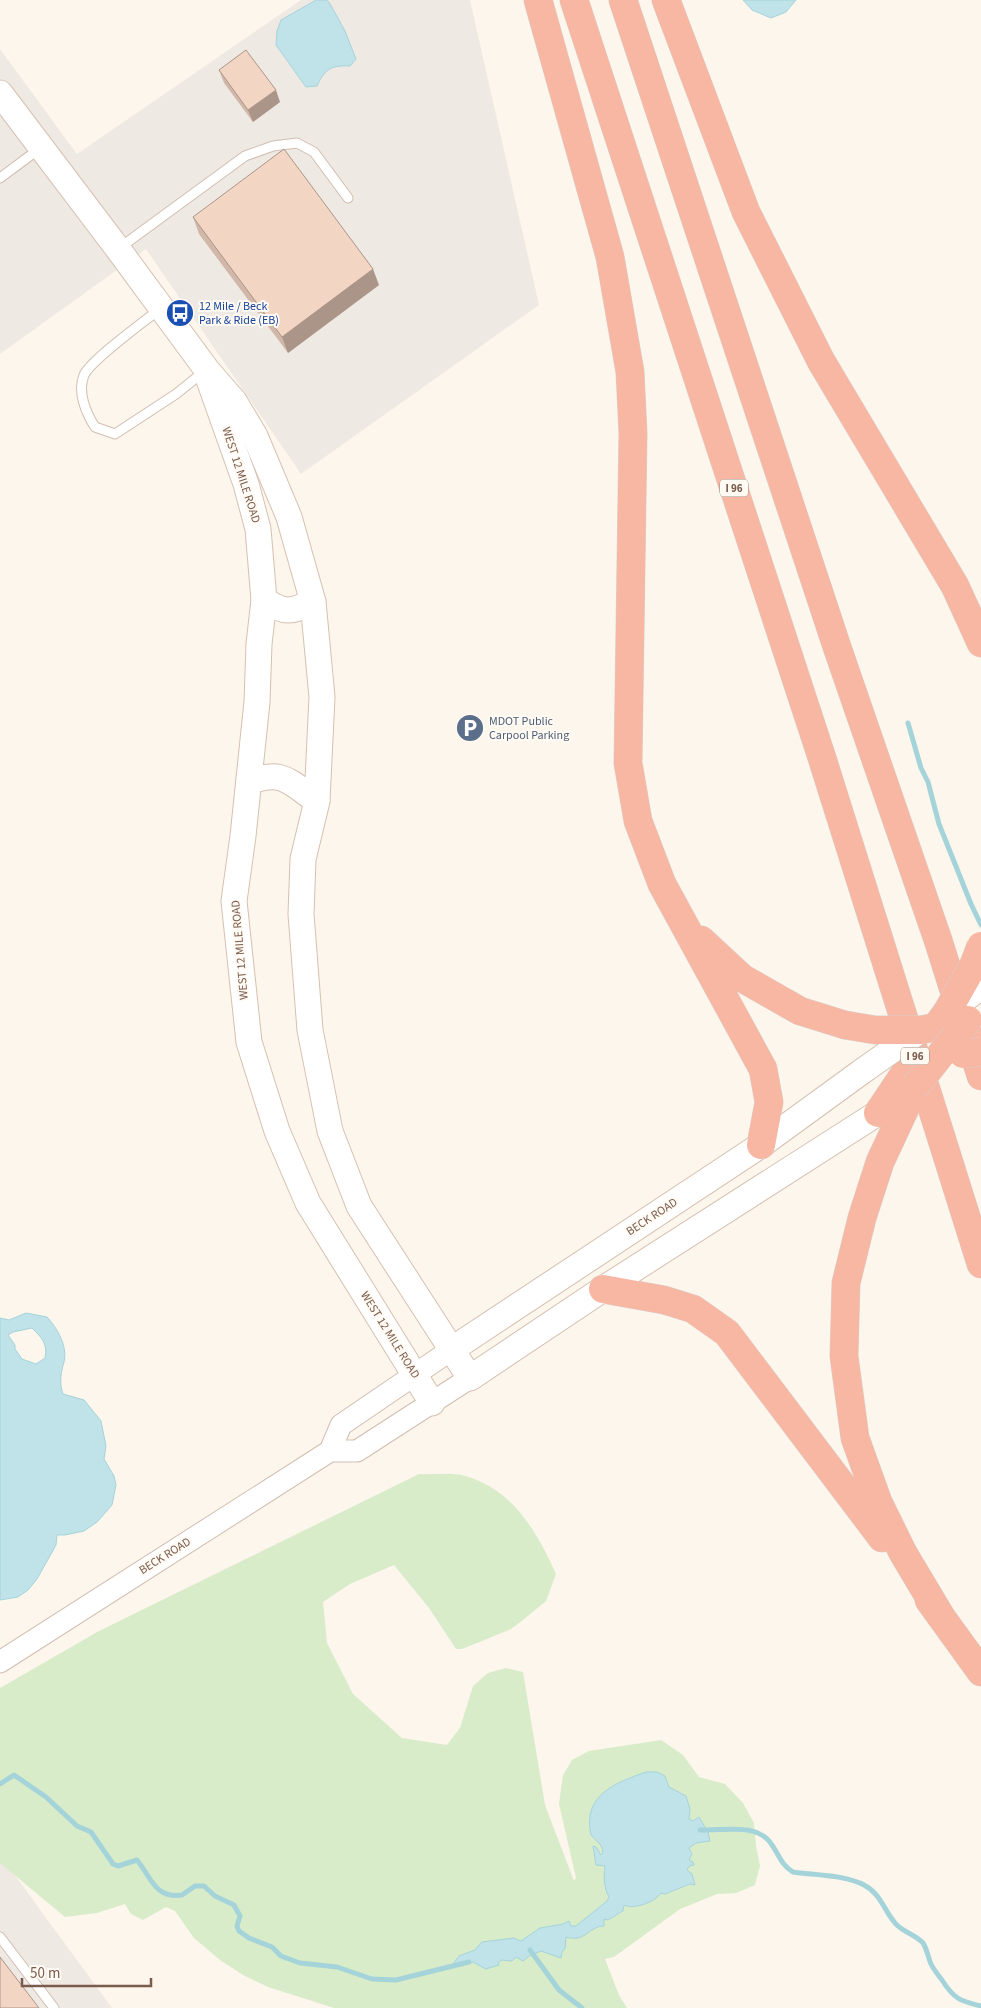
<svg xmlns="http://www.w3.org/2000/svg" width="981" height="2008" viewBox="0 0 981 2008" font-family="'Source Sans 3',sans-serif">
<rect width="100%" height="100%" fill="#fdf6ec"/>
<g fill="#efe9e4">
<path d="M301 0H470L539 305 301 474 146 249 0 354V49L77 154Z"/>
<path d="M0 1855 112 2008H0Z"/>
</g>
<path fill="#d8ecc9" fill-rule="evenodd" d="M419 1474C433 1475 451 1472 465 1476 513 1489 537 1532 556 1574L546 1601 523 1620 511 1629 462 1649H456L429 1608 394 1565 350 1584 323 1602 327 1643 353 1694 402 1738 447 1745 460 1728 473 1686 488 1673 506 1668 523 1672 545 1805 574 1881 576 1878 559 1804 563 1775 572 1760 589 1751 661 1740 683 1755 699 1777 725 1784 743 1803 754 1823 756 1846 760 1866 755 1885 736 1893 717 1894 680 1909 614 1957 605 1959 619 1995 627 2008H334L268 1987 243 1975 220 1960 194 1938 175 1911 166 1907 143 1920 131 1914 125 1904 97 1913 65 1917 0 1863V1688L99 1631ZM646 1772H657L665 1776 669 1787 686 1796 690 1809 689 1819 693 1821 699 1817 708 1832 710 1841 696 1843 689 1848 692 1854 689 1860 694 1865 689 1866 687 1870 692 1874 695 1884C683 1884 673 1895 661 1893 655 1902 634 1910 624 1905L623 1912 608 1920 603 1919 604 1926 594 1929 588 1916 607 1901 609 1898 604 1886 605 1866 596 1865 593 1846 596 1847 601 1855 603 1853C602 1843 597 1842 591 1835 582 1795 615 1783 646 1772Z"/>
<g fill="#bfe3e8" stroke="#a5d3da" fill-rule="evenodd">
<path d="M316 0H326L329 2 345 31 356 59 350 66C331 65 325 69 317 86L306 87 276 45 277 31 281 20Z"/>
<path d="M743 0H796L786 12 771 18 752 10Z"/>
<path d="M26 1313 47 1317C57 1328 68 1346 64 1362 61 1372 59 1383 63 1394L84 1400 101 1421 106 1446 104 1459 114 1476 116 1485 112 1505 97 1522 84 1531 65 1535H57L56 1545 37 1579 28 1590 18 1597 0 1600V1318L9 1320ZM32 1328C42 1338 48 1344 45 1358L36 1364 22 1359 15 1349V1345L8 1335 13 1332Z"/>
<path d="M646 1772H657L665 1776 669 1787 686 1796 690 1809 689 1819 693 1821 699 1817 708 1832 710 1841 696 1843 689 1848 692 1854 689 1860 693 1862 694 1865 689 1866 687 1870 692 1874 695 1885 690 1884 665 1894 661 1893C655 1902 634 1910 624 1905L623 1911 608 1920 604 1919V1926C587 1927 586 1943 566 1937L565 1949 562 1952 561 1958 541 1951 529 1956 523 1961 516 1957 512 1961 502 1960 498 1963 499 1965 486 1969 473 1962 462 1964 454 1968 453 1964 459 1956 475 1950 482 1942 514 1938 521 1941 540 1928 563 1924 569 1921 571 1926H576L607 1901 609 1897C603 1886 604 1878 605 1866L596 1865 593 1846 596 1847 601 1855 603 1853C602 1843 597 1842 591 1835 582 1795 615 1783 646 1772Z"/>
</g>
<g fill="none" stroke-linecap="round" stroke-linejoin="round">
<g stroke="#a5d3da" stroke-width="5">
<path d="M908 723 921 768 928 782 939 824 971 904 981 925"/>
<path d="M0 1784 14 1775 46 1797 77 1826 91 1832 113 1864 118 1866 137 1860C151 1877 155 1899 182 1895L195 1886H204L215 1896 234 1905 240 1916 237 1926 239 1931 249 1938 272 1947 281 1956 300 1963 337 1967 372 1979 396 1980 469 1962"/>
<path d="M700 1830C723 1831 758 1822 772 1845 779 1855 782 1866 793 1872 814 1875 846 1875 864 1885 880 1893 884 1910 895 1923 902 1932 915 1934 923 1943 927 1949 928 1957 931 1964 934 1970 938 1975 942 1980 954 1999 960 2001 981 2006"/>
<path d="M530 1950 559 1990 582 2008"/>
</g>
<defs>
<g id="service">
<path d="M0 178 39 149"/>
<path d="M118 249 245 156 273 146 297 143 314 152 348 198"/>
<path d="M161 308C145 321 92 359 84 375 77 392 86 413 95 427L115 434 176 394 206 370"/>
<path d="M0 1937 54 2008"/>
</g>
<g id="tertiary">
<path d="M330 1451 341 1425 451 1350"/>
<path d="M0 1662 330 1451H357L470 1378"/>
</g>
<g id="secondary">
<path d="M0 93 118 249 207 370 234 401 255 436 289 517 313 602 322 697 317 801 303 859 301 914 310 1030 330 1131 359 1206 470 1378 603 1289 895 1102"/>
<path d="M209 380 246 484 258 529 264 600 259 644 257 702 243 836 234 901 249 1042 277 1131 308 1203 432 1403"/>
<path d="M264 600C285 614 291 612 313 602"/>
<path d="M249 782C283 769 289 782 317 801"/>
<path d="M451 1350 761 1145 864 1070"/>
</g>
<g id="motorway">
<path d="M538 0 610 257 630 372 633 433 628 763 638 821 662 884 763 1069 769 1102 761 1145"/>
<path d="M574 0 822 758 981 1264"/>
<path d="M623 0 837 647 938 940 981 1076"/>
<path d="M666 0 746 212 821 361 955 586 981 643"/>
<path d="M701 940 742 978 800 1011 845 1025"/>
<path d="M921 1030 936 1027 947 1012"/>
<path d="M915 1087 880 1162 862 1218 846 1283 844 1356 855 1438 878 1502 903 1553 940 1615"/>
<path d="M878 1113 909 1067"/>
<path d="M603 1289 664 1300 693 1309 727 1333 882 1538"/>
<path d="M929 1600 981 1672"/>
</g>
</defs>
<use href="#service" stroke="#d1beb0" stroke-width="11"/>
<use href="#tertiary" stroke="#d1beb0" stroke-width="23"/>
<use href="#secondary" stroke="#d6c0b0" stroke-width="27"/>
<use href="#motorway" stroke="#dad1cd" stroke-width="29"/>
<use href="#service" stroke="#fff" stroke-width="9"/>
<use href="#tertiary" stroke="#fff" stroke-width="21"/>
<use href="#secondary" stroke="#fff" stroke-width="25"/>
<use href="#motorway" stroke="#f7b7a3" stroke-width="28"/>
<defs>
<g id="secondary-bridge">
<path d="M947 1012 981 987"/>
<path d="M864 1070 921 1030"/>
</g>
<g id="motorway-bridge">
<path d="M947 1012 974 964 981 946"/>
<path d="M845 1025 875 1030H921"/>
<path d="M963 1054 981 1052"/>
<path d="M915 1087 968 1020"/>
</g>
</defs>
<use href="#secondary-bridge" stroke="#d6c0b0" stroke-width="27" stroke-linecap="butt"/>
<use href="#motorway-bridge" stroke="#dad1cd" stroke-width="29" stroke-linecap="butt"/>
<use href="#secondary-bridge" stroke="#fff" stroke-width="25"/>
<use href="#motorway-bridge" stroke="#f7b7a3" stroke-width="28"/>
</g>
<g fill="#d1b7a8">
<path d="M219 70 280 102 253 122 224 83Z"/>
<path d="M193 217 379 285 288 353 199 234Z"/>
</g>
<g fill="#aa9588">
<path d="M276 90 280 102 253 122 248 110Z"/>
<path d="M373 269 379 285 288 353 282 337Z"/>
</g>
<g fill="#f3d5c3" stroke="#aa9588">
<path d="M246 50 276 90 248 110 219 70Z"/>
<path d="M284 149 373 269 282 337 193 217Z"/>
<path d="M0 1957 39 2008H0Z"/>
</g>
<defs>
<symbol id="bus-disc" viewBox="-11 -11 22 22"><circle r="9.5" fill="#1a4fb4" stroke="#fffaf3"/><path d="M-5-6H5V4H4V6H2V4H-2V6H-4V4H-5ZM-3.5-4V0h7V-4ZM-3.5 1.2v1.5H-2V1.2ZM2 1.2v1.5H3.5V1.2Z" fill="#fff"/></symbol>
<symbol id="parking-disc" viewBox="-11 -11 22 22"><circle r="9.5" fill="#5c6f8a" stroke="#fffaf3"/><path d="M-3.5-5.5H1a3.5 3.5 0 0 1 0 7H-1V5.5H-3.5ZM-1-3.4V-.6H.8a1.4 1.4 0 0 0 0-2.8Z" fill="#fff"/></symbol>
</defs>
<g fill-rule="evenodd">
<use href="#bus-disc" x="164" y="297" width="32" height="32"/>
<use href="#parking-disc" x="454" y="712" width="32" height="32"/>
</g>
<g text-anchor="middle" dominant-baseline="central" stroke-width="4" stroke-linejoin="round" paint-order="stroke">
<g fill="#fffaf3" stroke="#a28b7f" stroke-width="1">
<rect x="720" y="479.5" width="28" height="17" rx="4"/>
<rect x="901" y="1047.5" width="28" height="17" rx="4"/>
</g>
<g font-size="11" font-weight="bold" fill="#7a5c4d">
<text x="734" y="488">I 96</text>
<text x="915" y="1056">I 96</text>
</g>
<g font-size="12" fill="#164399" stroke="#fffaf3" text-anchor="start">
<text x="199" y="306">12 Mile / Beck<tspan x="199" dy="14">Park &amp; Ride (EB)</tspan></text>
</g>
<g font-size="12" fill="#7a5c4d" stroke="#fffaf3">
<text transform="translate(241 475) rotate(72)">WEST 12 MILE ROAD</text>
<text transform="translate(240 950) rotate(-95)">WEST 12 MILE ROAD</text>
<text transform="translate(652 1217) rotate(-33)">BECK ROAD</text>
<text transform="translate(390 1335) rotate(58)">WEST 12 MILE ROAD</text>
<text transform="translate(165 1556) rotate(-32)">BECK ROAD</text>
</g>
<g font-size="12" fill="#4e5e75" stroke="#fffaf3" text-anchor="start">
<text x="489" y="721">MDOT Public<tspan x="489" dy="14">Carpool Parking</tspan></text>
</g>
</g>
<path d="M22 1978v8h129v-8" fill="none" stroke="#7a5c4d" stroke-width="2.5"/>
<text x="30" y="1978" font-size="15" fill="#7a5c4d" stroke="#fffaf3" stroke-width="4" paint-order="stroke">50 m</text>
</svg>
